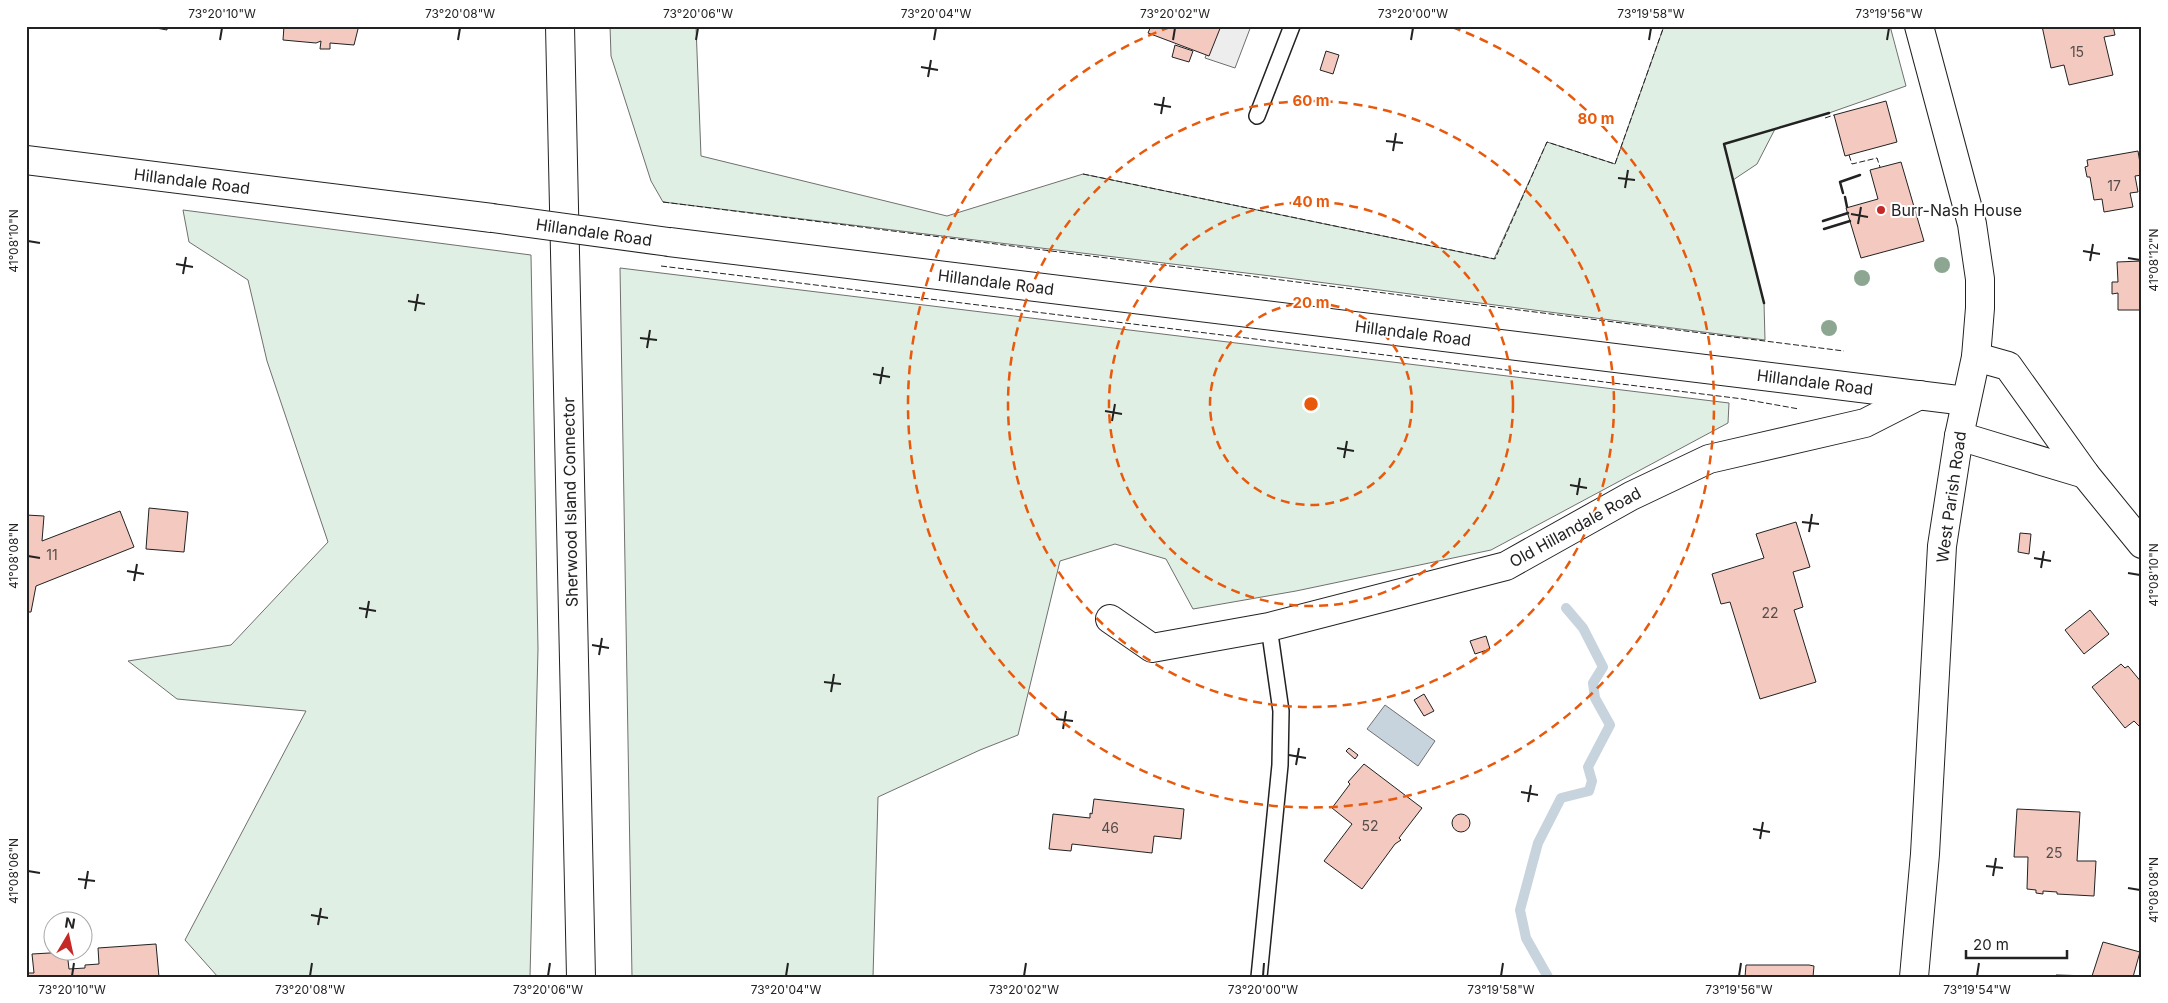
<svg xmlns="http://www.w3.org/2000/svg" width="2168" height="1003" viewBox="0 0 2168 1003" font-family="Inter,sans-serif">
<rect width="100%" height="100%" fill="#fff"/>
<g fill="#e0efe3" stroke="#6f6f6f">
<path d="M610 26H696L701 156 947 216 1083 174 1494 259 1547 142 1615 164 1664 26H1890L1906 86 1829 113 1775 129 1757 164 1733 180 1764 303 1765 340 1287 278 663 202 651 181 611 56Z"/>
<path d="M183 210 531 255 538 649 530 977H218L185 940 306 711 177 699 128 661 231 645 328 542 267 361 248 280 189 242Z"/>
<path d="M620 268 1729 403 1728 423 1491 550 1296 591 1193 609 1166 559 1115 544 1060 561 1018 735 980 750 878 797 873 977H632Z"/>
</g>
<path fill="#ededed" stroke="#6f6f6f" d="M1217 26H1251L1235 68 1205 58Z"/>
<path fill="#c7d3dd" stroke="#6f6f6f" d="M1385 705 1435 741 1418 766 1367 729Z"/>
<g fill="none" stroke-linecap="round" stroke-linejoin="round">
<path stroke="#c7d3dd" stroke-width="10" d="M1548 977 1526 938 1520 910 1538 843 1561 798 1589 791 1592 781 1588 767 1610 725 1595 698 1593 683 1603 667 1583 628 1566 608"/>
</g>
<g fill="#f3c9c0" stroke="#222">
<path d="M157 26H167V30L156 28Z"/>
<path d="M284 26H356L358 29 354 45 330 43V49H320L321 41 316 43 283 40Z"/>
<path d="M1151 26H1221L1209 56 1148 33Z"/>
<path d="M2042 26H2113L2115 35 2104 37 2113 75 2069 85 2064 65 2051 68Z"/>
<path d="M1175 45 1193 51 1189 62 1172 57Z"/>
<path d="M1326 51 1339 55 1333 74 1320 70Z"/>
<path d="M1886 101 1897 142 1845 156 1834 115Z"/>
<path d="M2138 151 2142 175 2135 176 2138 192 2130 193 2133 207 2104 212 2102 199 2094 200 2090 177H2087L2085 167 2088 166 2087 160Z"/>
<path d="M1901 162 1924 241 1861 258 1846 208 1878 199 1870 170Z"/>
<path d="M2142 261V310H2118V293L2112 294V282H2118L2117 262Z"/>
<path d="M149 508 188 512 184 552 146 549Z"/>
<path d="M120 511 134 547 36 586 31 612H26V515L44 516 42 541Z"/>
<path d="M1796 522 1810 567 1793 572 1803 607 1794 610 1816 682 1760 699 1730 602 1721 604 1712 574 1764 558 1756 534Z"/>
<path d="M2020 533 2031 534 2029 554 2018 552Z"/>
<path d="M2090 610 2109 634 2084 654 2065 630Z"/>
<path d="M1486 636 1490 649 1475 654 1470 641Z"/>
<path d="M2121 664 2125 668 2128 666 2142 683V723L2139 726 2134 721 2125 728 2092 687Z"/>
<path d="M1424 694 1434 711 1424 716 1414 700Z"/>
<path d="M1349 748 1358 755 1355 759 1346 751Z"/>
<path d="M1364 764 1422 808 1399 838 1401 840 1395 844 1362 889 1324 861 1352 824 1332 808 1350 784 1348 782Z"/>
<path d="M1094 799 1184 809 1181 839 1154 836 1152 853 1072 844 1071 851 1049 849 1053 814 1090 818V813L1092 814Z"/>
<path d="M2017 809 2080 812 2077 861H2096L2094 896 2057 894V892L2043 891V894L2036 893V890L2027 889 2028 857H2014Z"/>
<circle cx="1461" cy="823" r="9"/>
<path d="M2103 942 2140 952 2133 977H2056V975L2092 976Z"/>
<path d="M156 944 159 977H26V973H34L32 954 67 952 69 969 85 968V965L99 964 98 948Z"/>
<path d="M1746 965H1809L1814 966 1813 977H1745Z"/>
</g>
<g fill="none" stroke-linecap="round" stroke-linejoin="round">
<defs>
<g id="service">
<path d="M1257 116 1292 26"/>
<path d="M1259 977 1280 765 1281 711 1269 627"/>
</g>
<g id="minor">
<path d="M26 160 492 218"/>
<path d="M669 242 1966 401"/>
<path d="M1976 357 2008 366 2085 474 2142 544"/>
<path d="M1959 436 2085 474"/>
<path d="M1110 619 1152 648 1269 627 1506 566 1631 496 1709 459 1865 423 1920 395"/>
<path d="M1914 977 1925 854 1942 546 1959 436 1976 357 1980 308V279L1972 224 1919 26"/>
</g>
<path id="secondary" d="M560 26 581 977"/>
</defs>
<use href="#service" stroke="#222" stroke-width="18"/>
<use href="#minor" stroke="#222" stroke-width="30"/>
<use href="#secondary" stroke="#222" stroke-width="30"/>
<use href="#service" stroke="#fff" stroke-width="15"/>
<use href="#minor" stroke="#fff" stroke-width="28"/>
<use href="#secondary" stroke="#fff" stroke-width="28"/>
<defs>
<path id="minor-bridge" d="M492 218 669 242"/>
</defs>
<use href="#minor-bridge" stroke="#222" stroke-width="30" stroke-linecap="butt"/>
<use href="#minor-bridge" stroke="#fff" stroke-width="28"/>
<g stroke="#222" stroke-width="1" stroke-dasharray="6 2.5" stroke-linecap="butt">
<path d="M1825 118 1834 115"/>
<path d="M1849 155 1852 164 1877 158 1880 167"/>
<path d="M1083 174 1495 259 1547 142 1615 164 1664 26"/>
<path d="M663 202 1844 351"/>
<path d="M661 266 1743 399 1799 409"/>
</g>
<g stroke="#222" stroke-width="2.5">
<path d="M1843 193 1840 182 1860 175"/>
<path d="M1845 197 1847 207"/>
<path d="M1823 221 1848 213"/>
<path d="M1824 229 1850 221"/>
<path d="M1764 303 1724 144 1829 113"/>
</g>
</g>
<g fill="#8da692">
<circle cx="1942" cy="265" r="8"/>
<circle cx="1862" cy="278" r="8"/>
<circle cx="1829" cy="328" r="8"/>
</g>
<path fill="none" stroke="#222" stroke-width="2" d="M220 40 222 28M458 40 460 28M696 40 698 28M934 40 936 28M1173 40 1175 28M1411 40 1413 28M1649 40 1651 28M1887 40 1889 28M921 67 938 70M928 77 931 60M1154 104 1171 107M1161 114 1164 97M1386 141 1403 143M1393 151 1396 133M1618 178 1635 180M1625 188 1628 170M1851 214 1868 217M1858 224 1861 207M28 241 40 243M2083 251 2100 254M2128 258 2140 260M2090 261 2093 244M176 264 193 267M183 274 186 257M408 301 425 304M415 311 418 294M640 338 657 340M647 348 650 330M873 374 890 377M880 384 883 367M1105 411 1122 414M1112 421 1115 404M1337 448 1354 451M1344 458 1347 441M1570 485 1587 488M1577 495 1580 478M1802 522 1819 524M1809 532 1812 514M28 556 40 558M2034 558 2051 561M2041 568 2044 551M127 571 144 574M2128 573 2140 575M134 581 137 564M359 608 376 611M366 618 369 601M592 645 609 648M599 655 602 638M824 682 841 684M831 692 834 674M1056 719 1073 721M1063 729 1066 711M1289 755 1306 758M1296 765 1299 748M1521 792 1538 795M1528 802 1531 785M1753 829 1770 832M1760 839 1763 822M1986 866 2003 868M28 871 40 873M1993 876 1996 858M78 879 95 881M2128 888 2140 890M85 889 88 871M311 915 328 918M318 925 321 908M72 976 74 963M310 976 312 963M548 976 550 963M786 976 788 963M1024 976 1026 963M1263 976 1264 963M1501 976 1503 963M1739 976 1741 963M1977 976 1979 963"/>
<g fill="none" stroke="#e8590c" stroke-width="2.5" stroke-dasharray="9 6">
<circle cx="1311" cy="404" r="101"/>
<circle cx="1311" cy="404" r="202"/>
<circle cx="1311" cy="404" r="303"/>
<path d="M1452 27A403 403 0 1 1 1170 27"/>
</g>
<circle fill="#c62828" stroke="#fff" stroke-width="2" cx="1881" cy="210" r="5"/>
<g text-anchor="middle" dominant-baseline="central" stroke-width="4" stroke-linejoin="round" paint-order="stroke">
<g font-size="14" fill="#564c4a">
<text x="2077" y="51">15</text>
<text x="2114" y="185">17</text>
<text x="52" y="554">11</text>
<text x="1770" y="612">22</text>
<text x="1370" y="825">52</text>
<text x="1110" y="827">46</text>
<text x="2054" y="852">25</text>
</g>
<g font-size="16" fill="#222" stroke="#fff">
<text transform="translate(192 181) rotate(7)">Hillandale Road</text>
<text transform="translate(594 232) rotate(8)">Hillandale Road</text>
<text transform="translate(996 282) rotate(7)">Hillandale Road</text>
<text transform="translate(1413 333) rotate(7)">Hillandale Road</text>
<text transform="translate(1815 382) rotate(7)">Hillandale Road</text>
<text transform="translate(1951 497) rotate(-82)">West Parish Road</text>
<text transform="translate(570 502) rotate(-91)">Sherwood Island Connector</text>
<text transform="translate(1575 527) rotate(-29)">Old Hillandale Road</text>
</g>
<g font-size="16" fill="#222" stroke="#fff" text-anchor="start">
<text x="1891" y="210">Burr-Nash House</text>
</g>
</g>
<circle cx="1311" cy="404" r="8" fill="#e8590c" stroke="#fff" stroke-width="2.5"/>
<g font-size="15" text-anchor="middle" font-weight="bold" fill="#e8590c" stroke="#fff" stroke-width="4" stroke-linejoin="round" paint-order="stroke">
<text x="1311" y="106">60 m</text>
<text x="1596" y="124">80 m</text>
<text x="1311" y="207">40 m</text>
<text x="1311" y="308">20 m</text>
</g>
<rect width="2168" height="1003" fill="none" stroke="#ffffff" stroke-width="55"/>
<g transform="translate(68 936) rotate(9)"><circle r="24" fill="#ffffff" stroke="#a7a7a7"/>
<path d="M0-4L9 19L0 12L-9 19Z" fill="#c62828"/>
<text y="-8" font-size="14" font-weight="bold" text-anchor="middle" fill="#222222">N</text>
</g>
<path d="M1966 950v8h101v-8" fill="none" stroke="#222222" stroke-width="2.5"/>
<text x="1973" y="950" font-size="15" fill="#222222" stroke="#ffffff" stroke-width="4" paint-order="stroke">20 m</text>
<rect x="28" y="28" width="2112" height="948" fill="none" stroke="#222" stroke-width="2"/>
<g font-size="12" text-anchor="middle" fill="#222">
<text x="222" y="18">73°20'10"W</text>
<text x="460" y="18">73°20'08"W</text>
<text x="698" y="18">73°20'06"W</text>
<text x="936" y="18">73°20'04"W</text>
<text x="1175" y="18">73°20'02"W</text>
<text x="1413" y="18">73°20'00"W</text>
<text x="1651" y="18">73°19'58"W</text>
<text x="1889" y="18">73°19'56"W</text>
<text transform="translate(14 241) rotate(-90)" y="4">41°08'10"N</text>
<text transform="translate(2154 260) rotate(-90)" y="4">41°08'12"N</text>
<text transform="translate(14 556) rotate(-90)" y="4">41°08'08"N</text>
<text transform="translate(2154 575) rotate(-90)" y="4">41°08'10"N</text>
<text transform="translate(14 871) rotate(-90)" y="4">41°08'06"N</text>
<text transform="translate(2154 890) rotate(-90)" y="4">41°08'08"N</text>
<text x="72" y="994">73°20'10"W</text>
<text x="310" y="994">73°20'08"W</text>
<text x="548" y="994">73°20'06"W</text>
<text x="786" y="994">73°20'04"W</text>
<text x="1024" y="994">73°20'02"W</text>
<text x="1263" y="994">73°20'00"W</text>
<text x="1501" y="994">73°19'58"W</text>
<text x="1739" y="994">73°19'56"W</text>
<text x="1977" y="994">73°19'54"W</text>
</g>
</svg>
